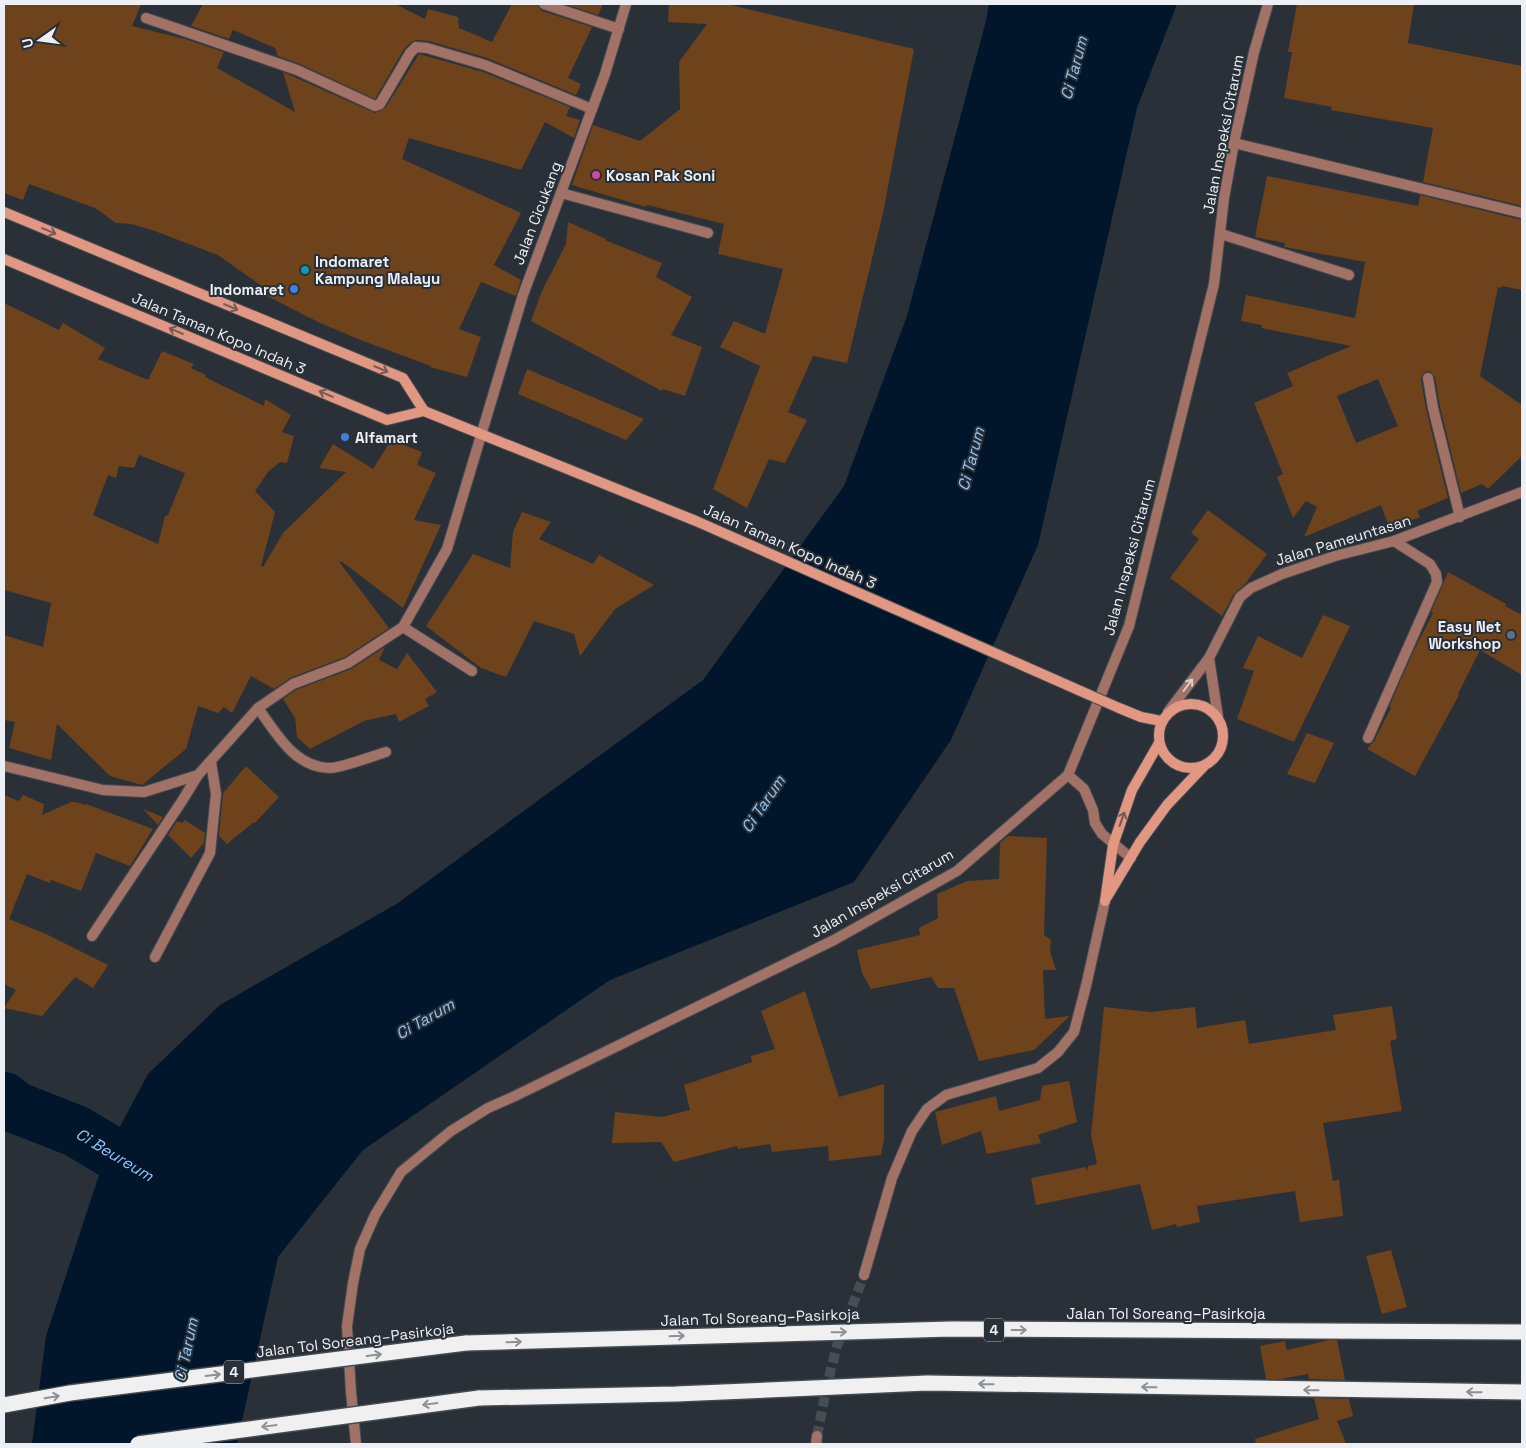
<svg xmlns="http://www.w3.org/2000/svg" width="1526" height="1448" viewBox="0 0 1526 1448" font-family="'Space Grotesk',sans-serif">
<rect width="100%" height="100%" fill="#2a3038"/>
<path fill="#01162a" d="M989 4H1177L1137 108 1038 545 951 740 854 882 610 980 363 1150 278 1257 237 1444H32L46 1336 107 1151 148 1074 220 1005 398 903 703 680 844 486 907 316 986 21Z"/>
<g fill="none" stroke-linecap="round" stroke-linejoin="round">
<path stroke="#01162a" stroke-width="52" id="s1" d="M4 1098 17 1108 76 1131 171 1188"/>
</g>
<g fill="#6e421b" fill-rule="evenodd">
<path d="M4 4H141L132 26 185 39 224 52 217 68 295 112 283 72 375 113 386 107 419 54 483 72 570 107 566 116 580 120 574 138 545 122 521 170 409 138 402 159 521 213 494 265 521 280 516 296 481 282 459 329 481 337 467 377 430 367 431 366 363 341 320 323 263 294 266 289 218 255 152 230 131 224 116 223 95 208 29 184 23 200 4 193Z"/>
<path d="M203 4H395L425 19 428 9 458 17 459 28 492 42 512 4H537L539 8 542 11 592 27 568 78 581 84 576 95 487 58 429 41 417 40 411 42 404 49 375 99 300 64 278 56 275 48 233 30 229 39 191 26Z"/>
<path d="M565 4H603L598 15Z"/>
<path d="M669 4H727L914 49 883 213 847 363 813 356 788 412 807 420 785 463 769 459 747 508 713 489 760 366 720 347 734 321 765 334 783 269 718 254 724 224 647 205 646 207 572 185 593 125 640 141 680 109 679 62 707 24 668 22Z"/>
<path d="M1297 4H1414L1408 43 1522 66V206L1423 182 1433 128 1331 110 1332 107 1284 98 1292 52H1288Z"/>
<path d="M1267 176 1418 206 1420 195 1522 220V290L1502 286 1501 288 1498 287 1480 376 1522 405V456L1488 489 1482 484 1461 493 1440 407 1435 377 1431 372 1426 371 1422 375 1421 379 1426 409 1448 498 1417 511 1420 517 1390 529 1381 505 1304 537 1317 507 1306 501 1293 518 1277 477 1283 474 1254 403 1293 386 1287 373 1351 346 1261 328 1262 325 1241 321 1246 295 1355 318 1365 262 1284 247 1285 243 1255 237ZM1378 379 1398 426 1356 443 1337 396Z"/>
<path d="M568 222 606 239 605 240 662 263 656 277 692 297 671 335 702 347 685 396 663 389 662 391 531 321 542 291 566 244Z"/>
<path d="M4 303 59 330 63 323 105 348 98 359 148 380 162 351 194 364 191 368 206 375 205 377 264 406 265 399 291 415 282 432 294 436 287 463 280 462 268 472 255 491 275 512 261 566 263 567 283 533 346 472 319 468 333 444 373 469 391 440 422 452 417 465 436 473 414 520 441 525 403 608 341 561 340 563 389 628 345 657 290 678 274 689 251 676 232 713 224 707 218 713 198 706 186 749 142 785 110 776 57 724 51 760 9 748 15 722 4 720V635L43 647 51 603 4 590ZM139 455 185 473 168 515 165 516 158 544 93 515 108 475 116 478 119 466 134 468Z"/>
<path d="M527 369 644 419 626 440 518 394Z"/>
<path d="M1208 510 1267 554 1245 584 1234 594 1222 616 1170 578 1199 539 1191 533Z"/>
<path d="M522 512 551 522 539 539 593 564 599 555 654 585 615 609 580 656 574 634 534 621 506 677 481 668 426 626 473 554 510 568 513 532Z"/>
<path d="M1448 572 1506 604 1505 606 1522 615V675L1480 650 1458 694 1459 695 1415 776 1367 749 1374 741 1391 708 1389 707 1413 652 1433 613 1431 612Z"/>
<path d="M1323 615 1350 626 1294 742 1237 719 1254 671 1243 668 1258 636 1302 658Z"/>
<path d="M385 647 379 660 397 669 407 653 437 692 425 699 429 706 399 722 396 714 364 721 310 749 297 737 295 718 283 699 296 690 351 669Z"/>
<path d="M1307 733 1334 743 1315 783 1287 774Z"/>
<path d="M246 766 279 797 255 823 254 822 227 844 219 836 223 793Z"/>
<path d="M4 795 19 801 23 795 44 804 42 815 71 802H75L86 805V804L153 829 130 866 96 853 81 891 51 880 50 883 27 874 9 919 46 934 108 965 93 988 75 977 42 1016 4 1008 16 990 4 984Z"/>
<path d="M143 809 163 817 158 825Z"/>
<path d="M185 820 205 833 204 843 191 858 168 835 177 821 182 823Z"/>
<path d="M1008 836 1047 838 1044 935 1051 940 1050 951 1056 970H1043L1045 1019 1070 1016 1034 1050 979 1061 954 988H938L931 977 871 989 862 973 857 950 920 935 919 928 938 918 937 894 967 881 999 879 1000 843Z"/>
<path d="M805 991 839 1097 884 1084V1140L881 1155 829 1161 828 1146 772 1152 770 1144 738 1149 737 1146 674 1162 661 1142 612 1143 615 1112 662 1117 690 1110 684 1085 752 1062 751 1056 775 1049 761 1011Z"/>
<path d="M1392 1006 1397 1039 1390 1041 1402 1111 1323 1123 1333 1181 1339 1180 1343 1216 1300 1222 1295 1191 1197 1206 1200 1222 1177 1227 1176 1224 1152 1230 1140 1184 1036 1205 1031 1178 1086 1167 1087 1172 1088 1166 1097 1164 1091 1135 1104 1007 1150 1012 1195 1007 1197 1028 1245 1020 1249 1044 1336 1030 1333 1015Z"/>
<path d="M1069 1081 1077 1122 1038 1135 1041 1143 987 1154 981 1131 942 1145 935 1112 996 1096 999 1111 1040 1100 1042 1086Z"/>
<path d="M1391 1250 1407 1307 1382 1314 1366 1256Z"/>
<path d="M1329 1340H1337L1345 1380 1309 1379 1308 1374 1281 1379H1266L1260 1346 1285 1341 1287 1350Z"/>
<path d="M1314 1398 1349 1399 1353 1416 1337 1421 1346 1444H1256L1255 1439 1319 1419Z"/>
</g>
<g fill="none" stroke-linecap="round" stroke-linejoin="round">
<path stroke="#474d54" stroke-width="10" stroke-dasharray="10 5" stroke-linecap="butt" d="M817 1436 827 1385 837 1346 864 1275"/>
<defs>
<g id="service">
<path d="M561 193 708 233"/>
<path d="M1221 234 1349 275"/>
</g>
<g id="minor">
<path d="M544 4 619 29"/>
<path d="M146 18 297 70 375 106 380 104 410 53 416 47 427 48 485 65 592 109"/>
<path d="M1234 143 1522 213"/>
<path d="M1428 378 1433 408 1460 517"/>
<path d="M403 627 472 671"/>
<path d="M258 708C276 733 295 768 330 768 341 768 373 756 386 752"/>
<path d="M1368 738 1437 582 1436 574 1430 564 1394 541"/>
<path d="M4 766 103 790 144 792 198 775 258 708 293 684 348 663 403 627 447 549 523 295 605 74 626 4"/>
<path d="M1068 775 1084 789 1093 810 1095 823 1102 834 1131 858"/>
<path d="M92 936 182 801 198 775"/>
<path d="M155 957 210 853 216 794 211 762"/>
<path d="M356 1444 351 1392 347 1326 353 1283 360 1249 375 1215 401 1172 451 1131 488 1108 515 1096 834 940 957 871 1068 775 1129 626 1214 284 1224 198 1234 143 1254 52 1268 4"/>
</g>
<g id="tertiary">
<path d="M1209 658 1218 717"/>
<path d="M1168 712 1209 658 1240 597 1251 588 1282 574 1335 556 1394 541 1522 492"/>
<path d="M864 1275 892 1178 912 1131 927 1109 946 1095 1038 1068 1058 1052 1074 1032 1086 986 1105 901"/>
<path d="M816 1444 817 1436"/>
</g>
<g id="secondary">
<path d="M4 212 403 378 424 411"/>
<path d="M4 259 387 420 424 411 696 521"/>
<circle cx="1191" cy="736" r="32"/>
<path d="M1119 708 1141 717 1161 721"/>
<path d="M1107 897 1140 842 1167 805 1204 766"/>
<path d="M1105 901 1113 845 1132 790 1159 743"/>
</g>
<g id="motorway">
<path d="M466 1343 951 1329 1522 1332"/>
<path d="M479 1398 676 1394 927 1383 1522 1392"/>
</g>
</defs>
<use href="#service" stroke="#454b52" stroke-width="12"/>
<use href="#minor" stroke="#454b52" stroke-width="12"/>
<use href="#tertiary" stroke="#454b52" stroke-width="12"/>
<use href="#secondary" stroke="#454b52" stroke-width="12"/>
<use href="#motorway" stroke="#454b52" stroke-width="18"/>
<use href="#service" stroke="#a17265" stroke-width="10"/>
<use href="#minor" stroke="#a17265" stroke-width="10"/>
<use href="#tertiary" stroke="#a17265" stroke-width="10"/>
<use href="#secondary" stroke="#e29783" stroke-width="10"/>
<use href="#motorway" stroke="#f0f0f0" stroke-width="15"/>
<defs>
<path id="secondary-bridge" d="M696 521 1119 708"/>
<g id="motorway-bridge">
<path d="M4 1405 70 1393 466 1343"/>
<path d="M138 1444 479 1398"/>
</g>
</defs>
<use href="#secondary-bridge" stroke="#454b52" stroke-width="12" stroke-linecap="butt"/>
<use href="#motorway-bridge" stroke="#454b52" stroke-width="18" stroke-linecap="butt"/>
<use href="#secondary-bridge" stroke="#e29783" stroke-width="10"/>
<use href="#motorway-bridge" stroke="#f0f0f0" stroke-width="15"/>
</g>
<defs><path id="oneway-shaft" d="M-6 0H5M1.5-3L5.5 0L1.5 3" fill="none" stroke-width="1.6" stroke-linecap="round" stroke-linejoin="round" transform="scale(1.25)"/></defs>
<g stroke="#745956">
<use href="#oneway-shaft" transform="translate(49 231) rotate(23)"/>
<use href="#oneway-shaft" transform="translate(231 307) rotate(23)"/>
<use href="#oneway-shaft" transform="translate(176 331) rotate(-157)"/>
<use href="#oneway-shaft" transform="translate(381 369) rotate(23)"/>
<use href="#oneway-shaft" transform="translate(326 394) rotate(-157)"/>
<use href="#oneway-shaft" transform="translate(1122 819) rotate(-71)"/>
</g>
<use stroke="#d9d0d1" href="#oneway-shaft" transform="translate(1188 685) rotate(-53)"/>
<g stroke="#8d9094">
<use href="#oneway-shaft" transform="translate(1019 1330)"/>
<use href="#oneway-shaft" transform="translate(839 1332) rotate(-1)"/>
<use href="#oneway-shaft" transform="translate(677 1336) rotate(-2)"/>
<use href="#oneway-shaft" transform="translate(514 1342) rotate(-2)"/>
<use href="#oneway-shaft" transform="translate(374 1355) rotate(-7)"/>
<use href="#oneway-shaft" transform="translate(213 1375) rotate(-7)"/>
<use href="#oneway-shaft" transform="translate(986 1384) rotate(-179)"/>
<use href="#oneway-shaft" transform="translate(1149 1387) rotate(-179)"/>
<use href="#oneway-shaft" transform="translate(1311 1390) rotate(-179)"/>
<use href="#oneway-shaft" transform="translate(1474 1392) rotate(-179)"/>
<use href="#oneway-shaft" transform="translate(52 1397) rotate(-10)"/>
<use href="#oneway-shaft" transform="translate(430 1404) rotate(172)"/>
<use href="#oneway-shaft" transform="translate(269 1426) rotate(172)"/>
</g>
<circle fill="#d1479c" stroke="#2a3038" stroke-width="2" cx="596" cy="175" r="5"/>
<circle fill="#0f9aa8" stroke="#2a3038" stroke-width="2" cx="305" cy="270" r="5"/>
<g fill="#3f7fe0" stroke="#2a3038" stroke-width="2">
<circle cx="294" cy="289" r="5"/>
<circle cx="345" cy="437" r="5"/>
</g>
<circle fill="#5c6f8a" stroke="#2a3038" stroke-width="2" cx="1511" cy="635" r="5"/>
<g text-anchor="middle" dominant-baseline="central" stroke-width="4" stroke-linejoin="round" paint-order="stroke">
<g fill="#2a3038" stroke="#b2b6bc" stroke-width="1">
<rect x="984" y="1318.5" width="20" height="23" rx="4"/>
<rect x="224" y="1360.5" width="20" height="23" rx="4"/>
</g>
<g font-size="14" font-weight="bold" fill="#ecf0f5">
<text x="994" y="1330">4</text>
<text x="234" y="1372">4</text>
</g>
<g font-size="15" fill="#ecf0f5" stroke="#2a3038">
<text transform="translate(1223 134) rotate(-79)">Jalan Inspeksi Citarum</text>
<text transform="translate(537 213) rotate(-69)">Jalan Cicukang</text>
<text transform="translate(219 333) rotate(23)">Jalan Taman Kopo Indah 3</text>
<text transform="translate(1343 540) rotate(-17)">Jalan Pameuntasan</text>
<text transform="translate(790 546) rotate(24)">Jalan Taman Kopo Indah 3</text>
<text transform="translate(1129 557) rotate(-75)">Jalan Inspeksi Citarum</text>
<text transform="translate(882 893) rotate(-30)">Jalan Inspeksi Citarum</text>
<text x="1166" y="1313">Jalan Tol Soreang–Pasirkoja</text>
<text transform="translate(760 1317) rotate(-2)">Jalan Tol Soreang–Pasirkoja</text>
<text transform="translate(355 1340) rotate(-7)">Jalan Tol Soreang–Pasirkoja</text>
</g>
<g font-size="15" font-weight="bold" fill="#ecf0f5" stroke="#2a3038" text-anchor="start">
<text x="606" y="175">Kosan Pak Soni</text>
<text x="315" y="261">Indomaret<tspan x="315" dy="17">Kampung Malayu</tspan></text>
<text x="284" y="289" text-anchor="end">Indomaret</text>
<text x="355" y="437">Alfamart</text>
<text x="1501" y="626" text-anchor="end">Easy Net<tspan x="1501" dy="17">Workshop</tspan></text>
</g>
<g font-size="16" font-style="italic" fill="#90c4f4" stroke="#2a3038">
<text transform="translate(1074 68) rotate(-75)">Ci Tarum</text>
<text transform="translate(971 459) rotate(-75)">Ci Tarum</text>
<text transform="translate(763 804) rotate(-56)">Ci Tarum</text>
<text transform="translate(425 1019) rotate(-30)">Ci Tarum</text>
<text stroke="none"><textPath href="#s1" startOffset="125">Ci Beureum</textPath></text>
<text transform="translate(186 1350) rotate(-78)">Ci Tarum</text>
</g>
</g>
<rect width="1526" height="1448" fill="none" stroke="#ecf0f5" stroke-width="10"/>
<g transform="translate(40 40) rotate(256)" stroke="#2a3038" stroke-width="4" paint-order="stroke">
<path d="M0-4L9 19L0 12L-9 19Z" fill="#ecf0f5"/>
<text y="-8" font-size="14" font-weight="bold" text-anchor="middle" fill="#ecf0f5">U</text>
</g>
</svg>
